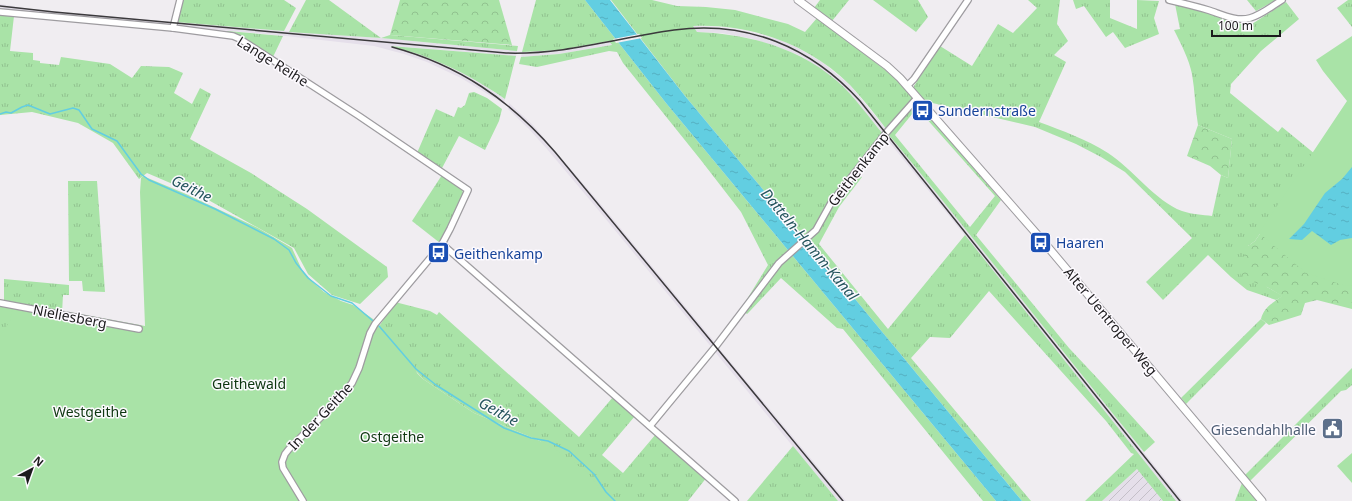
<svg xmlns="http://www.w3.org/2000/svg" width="1352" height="501" viewBox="0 0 1352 501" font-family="'Noto Sans',sans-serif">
<defs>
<pattern id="industrial-furrows" width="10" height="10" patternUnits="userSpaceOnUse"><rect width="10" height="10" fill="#e5dfea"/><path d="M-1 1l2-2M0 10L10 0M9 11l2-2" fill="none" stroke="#c4bfc8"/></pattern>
<pattern id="grass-tufts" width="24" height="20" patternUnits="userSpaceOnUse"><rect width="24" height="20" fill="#a9e3a7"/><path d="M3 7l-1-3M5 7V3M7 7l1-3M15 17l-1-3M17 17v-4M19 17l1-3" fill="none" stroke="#91c28f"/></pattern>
<pattern id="forest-crowns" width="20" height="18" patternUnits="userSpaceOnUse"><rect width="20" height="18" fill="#a9e3a7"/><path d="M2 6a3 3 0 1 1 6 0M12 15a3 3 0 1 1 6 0" fill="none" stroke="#91c28f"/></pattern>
<pattern id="water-ripples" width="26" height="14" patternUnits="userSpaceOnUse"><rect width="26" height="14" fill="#62cee1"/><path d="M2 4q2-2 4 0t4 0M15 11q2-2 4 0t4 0" fill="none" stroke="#54b0c1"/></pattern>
</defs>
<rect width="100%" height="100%" fill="#f0edf1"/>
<g fill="#e5dfea">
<path d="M0 4 30 9 172 22 284 31 381 38 517 51 516 56 392 46 430 58 464 74 488 88 505 99 504 104 461 78 427 62 404 54 374 46 286 36 18 11 0 8Z"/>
<path d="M692 26 716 27 736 29 759 34 781 40 800 49 822 62 849 84 887 130 883 134 852 96 803 57 783 49 753 39 722 33 697 32Z"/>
<path d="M609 41 612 45 559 54 521 57 522 52 559 50Z"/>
<path d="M509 103 533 125 598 201 717 345 713 349 595 206 547 149 529 129 508 109Z"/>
<path d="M888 134 967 230 1063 352 1183 501H1175L959 228 885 137Z"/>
<path d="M719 348 846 501H838L715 352Z"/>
</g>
<path fill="url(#industrial-furrows)" d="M1137 469 1163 501H1102Z"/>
<g fill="url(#grass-tufts)" fill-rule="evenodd">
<path d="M182 0H284L296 8 284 31 176 22Z"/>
<path d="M306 0H329L381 38 390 35 518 46 517 51 381 38 289 32Z"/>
<path d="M536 0H585L666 103 996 501H983L843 329 837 328 781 278 750 311 747 314 741 309 768 265 741 212 700 159 623 63 617 52 609 51 537 67 519 64 521 57 559 54 612 45 609 41 559 50 522 52Z"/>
<path d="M611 0H652L677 6 706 7 735 10 788 24 805 32 817 18 884 69 897 80 914 98 887 130C875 114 863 99 850 85 809 44 749 23 693 26L697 32C747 34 798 47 837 81 854 96 868 116 883 134L855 172 862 177 839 207 819 244 888 329 965 235 1176 501H1163L1137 469 1102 501H1085L1134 454 1131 453 1106 421 989 291 950 338 930 337 911 358 1031 501H1022L817 253 795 228 685 96Z"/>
<path d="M820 0H849L832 21 814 8Z"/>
<path d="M873 0H918L928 17 916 32Z"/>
<path d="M1028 0H1060L1057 24 1068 41 1054 55 1066 62 1039 122C1063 131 1086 139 1108 153 1133 169 1155 201 1182 211 1191 214 1203 215 1212 216L1221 175 1228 178 1232 139 1198 125C1195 108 1195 91 1192 74 1189 59 1181 44 1174 30L1180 29 1175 4C1200 9 1224 20 1249 26L1286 2 1299 19 1261 51 1231 84 1230 93 1278 132 1282 127 1315 154 1255 241 1248 246 1267 287 1283 296 1276 300 1247 290 1231 277 1208 255 1163 300 1146 282 1192 238 1125 172 1101 157 1076 144 1035 127 924 101 917 91 914 89V86L940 46 972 66 998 24 1013 33 1037 8Z"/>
<path d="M1073 0H1110V18L1137 29V0L1159 1 1154 18 1159 34 1125 48 1113 32 1106 37 1084 6 1076 9Z"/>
<path d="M1247 0H1276L1256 11Z"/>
<path d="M1348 0H1352V27L1337 8Z"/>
<path d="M0 16H14L10 51 33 53V60L40 61V63L59 65 61 57 110 64 132 78 141 66 169 67 183 73 174 93 192 104 200 88 211 94 190 139 251 173 307 209 387 267 388 277 360 304 332 295 308 274 294 248 203 197 147 173 139 179 113 143 78 123 32 112 0 115Z"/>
<path d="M227 31 283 36 273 57 238 36 226 33Z"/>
<path d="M390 46 516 56 505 99C482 83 457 69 431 59 418 53 403 50 390 46Z"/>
<path d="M474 92 487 98 502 109 499 121 485 150 459 136 441 170 417 153 436 109 454 117 458 107 461 108 465 105 469 93Z"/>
<path d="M917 102 1001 200 976 235 1069 348 1099 380 1155 442 1144 452C1058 346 975 239 888 134ZM917 108 995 196 970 227 895 135Z"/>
<path d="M442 175 462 189 464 197 440 243 412 221Z"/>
<path d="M68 181H97L105 292 83 291 82 281H69Z"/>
<path d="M4 279 69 285V295H63L62 313 4 301Z"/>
<path d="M0 302 18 306 0 345Z"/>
<path d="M395 302 430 311 437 315 439 312 579 437 613 397 635 416 602 455 623 473 656 434 707 477 688 501H607L540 441 474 413 423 379 378 328Z"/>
<path d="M1261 319 1266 323 1186 404 1181 398Z"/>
<path d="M1352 368V385L1346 390 1341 391 1250 481 1245 475Z"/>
<path d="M793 446 838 501H747Z"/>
<path d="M1242 483 1258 501H1235Z"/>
</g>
<g fill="url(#forest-crowns)">
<path d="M400 0H499L512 45 390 35Z"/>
<path d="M1198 125 1232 139 1228 178 1221 175 1210 166 1187 156Z"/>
<path d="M1315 154 1352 238V309L1317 300 1305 303 1301 315 1269 325 1261 319C1264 307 1273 303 1282 296L1267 287 1245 279 1238 271 1248 246 1255 241Z"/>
</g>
<g fill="#a9e3a7">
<path d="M1352 36V285L1346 286 1306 273 1259 233 1347 101 1323 71 1316 60Z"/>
<path d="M143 176 186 194 258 228 292 248 302 270 315 284 324 292 341 301 353 305 373 319 413 361 417 373 423 379 474 413 540 441 556 450 587 472 608 501H0V336L10 321 14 302 145 326 140 192 141 178Z"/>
<path d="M1352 453V483L1337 466Z"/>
</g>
<g fill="url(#water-ripples)">
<path d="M585 0H610L685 96 795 228 817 253 1022 501H996L666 103Z"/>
<path d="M1352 167V238L1340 240 1331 245 1312 231 1302 240 1289 239 1304 224 1325 193 1342 179Z"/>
</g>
<path fill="#f0edf1" d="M639 34 642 38 616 43 613 39Z"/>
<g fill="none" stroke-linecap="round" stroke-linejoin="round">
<g stroke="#62cee1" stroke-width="1.5">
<path d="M0 114 6 112 11 113 22 107 28 105 50 114 73 108 79 110 92 129 117 141 141 174 149 180 215 209 274 239 289 250 296 263 308 278 331 296 352 303 373 321"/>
<path d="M379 326 416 369 436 385 504 428 531 438 548 441 569 451 594 474 606 492 615 501"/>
</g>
<defs>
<g id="minor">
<path d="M1169 0C1182 3 1195 6 1208 10 1221 14 1236 22 1250 18 1261 15 1272 6 1282 0"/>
<path d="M0 12 173 28 233 36 240 39 359 116 468 190 450 229 442 244 375 324 370 333 359 368 352 383 340 398 289 449 285 454 282 462 283 468 303 501"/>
<path d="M173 28 180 0"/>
<path d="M907 86 914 79 968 0"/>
<path d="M442 244 735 501"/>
<path d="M0 303 139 329"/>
<path d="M650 426 716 346 779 263 816 230 831 203 886 133 917 98"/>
</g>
<path id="tertiary" d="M798 0 887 66 900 78 1042 240 1262 501"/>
</defs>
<use href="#minor" stroke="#9e9ca0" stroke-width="8"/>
<use href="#tertiary" stroke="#9e9ca0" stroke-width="9"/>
<use href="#minor" stroke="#fff" stroke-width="5.5"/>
<use href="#tertiary" stroke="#fff" stroke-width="7"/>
<g stroke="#3b3a3c" stroke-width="1.5">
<path d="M0 6 54 12 506 53C564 55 617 38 674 30 747 20 811 47 860 101L1180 501"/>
<path d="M392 47C459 65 510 100 555 152L843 501"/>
</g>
</g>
<defs>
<symbol id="bus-square" viewBox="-11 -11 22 22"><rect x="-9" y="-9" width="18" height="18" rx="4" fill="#1a4fb4" stroke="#fdfaff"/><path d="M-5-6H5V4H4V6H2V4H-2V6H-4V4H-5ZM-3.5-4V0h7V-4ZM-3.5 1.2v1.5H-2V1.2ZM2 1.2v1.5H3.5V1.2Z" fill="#fff"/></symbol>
<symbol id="civic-square" viewBox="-11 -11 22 22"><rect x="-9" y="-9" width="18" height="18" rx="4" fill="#5c6f8a" stroke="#fdfaff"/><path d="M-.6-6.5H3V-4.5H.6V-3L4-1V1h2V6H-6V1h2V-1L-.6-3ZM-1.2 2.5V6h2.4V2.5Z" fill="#fff"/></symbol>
</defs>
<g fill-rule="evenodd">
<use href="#bus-square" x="910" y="98" width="25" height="25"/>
<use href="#bus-square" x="1028" y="230" width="25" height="25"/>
<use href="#bus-square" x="426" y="240" width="25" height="25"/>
<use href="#civic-square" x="1320" y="416" width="25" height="25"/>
</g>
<g text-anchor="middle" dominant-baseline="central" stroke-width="3" stroke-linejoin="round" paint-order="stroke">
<g font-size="14" fill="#1c1b1d" stroke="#fdfaff">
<text transform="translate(273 61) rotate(32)">Lange Reihe</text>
<text transform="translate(858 169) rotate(-52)">Geithenkamp</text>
<text transform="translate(70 316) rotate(11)">Nieliesberg</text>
<text transform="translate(1111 321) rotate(50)">Alter Uentroper Weg</text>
<text transform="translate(320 416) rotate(-47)">In der Geithe</text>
</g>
<g font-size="14" fill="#164399" stroke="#fdfaff" text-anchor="start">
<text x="938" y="110">Sundernstraße</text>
<text x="1056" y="242">Haaren</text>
<text x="454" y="253">Geithenkamp</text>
</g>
<g font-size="14" fill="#0e3710" stroke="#fdfaff">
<text x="249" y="383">Geithewald</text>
<text x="90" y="411">Westgeithe</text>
<text x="392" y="436">Ostgeithe</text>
</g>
<g font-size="14" fill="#4e5e75" stroke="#fdfaff" text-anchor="end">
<text x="1316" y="429">Giesendahlhalle</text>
</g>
<g font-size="15" font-style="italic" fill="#25555d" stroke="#fdfaff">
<text transform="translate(192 188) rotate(26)">Geithe</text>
<text transform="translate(810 244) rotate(50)">Datteln-Hamm-Kanal</text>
<text transform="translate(499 411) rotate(29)">Geithe</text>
</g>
</g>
<g transform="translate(32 469) rotate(41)" stroke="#fdfaff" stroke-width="3" paint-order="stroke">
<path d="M0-3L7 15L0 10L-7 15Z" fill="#1c1b1d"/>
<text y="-6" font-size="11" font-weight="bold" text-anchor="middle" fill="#1c1b1d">N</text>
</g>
<path d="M1212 30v6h68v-6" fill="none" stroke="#1c1b1d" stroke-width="2"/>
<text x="1218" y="30" font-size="12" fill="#1c1b1d" stroke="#fdfaff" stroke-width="3" paint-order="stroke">100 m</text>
</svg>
